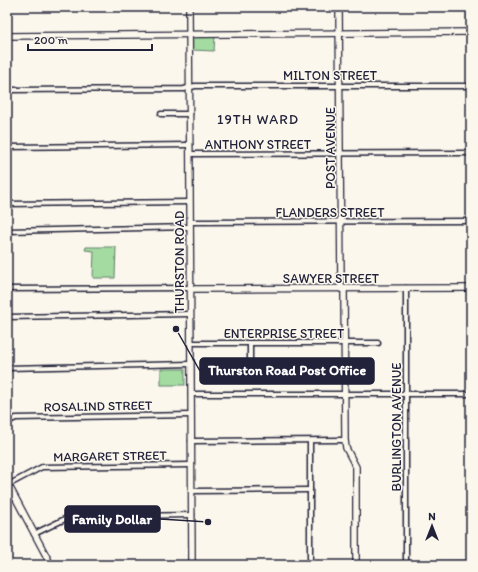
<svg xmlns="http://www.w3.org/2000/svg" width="478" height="572" viewBox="0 0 478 572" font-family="Itim,sans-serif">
<rect width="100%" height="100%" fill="#fbf7ec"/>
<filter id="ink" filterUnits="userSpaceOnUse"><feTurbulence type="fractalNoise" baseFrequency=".025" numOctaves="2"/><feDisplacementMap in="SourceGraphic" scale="8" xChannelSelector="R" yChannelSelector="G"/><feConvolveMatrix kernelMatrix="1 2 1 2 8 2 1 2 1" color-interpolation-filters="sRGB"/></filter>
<g filter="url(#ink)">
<g fill="#a4dba0" stroke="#637e6e">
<path d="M215 36 214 51 192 50V39L194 37Z"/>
<path d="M86 247H116L115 278H93L94 251 85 250Z"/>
<rect x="161" y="369" width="24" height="16"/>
</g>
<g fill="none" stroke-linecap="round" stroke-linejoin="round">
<defs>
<g id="street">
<path d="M7 90 184 89 195 86H471"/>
<path d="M161 114H190"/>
<path d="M7 147 190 145"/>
<path d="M190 154 471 153"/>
<path d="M7 204 190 202"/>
<path d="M190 222 471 221"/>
<path d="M7 231 190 227"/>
<path d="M406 288V565"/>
<path d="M7 289 190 288"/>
<path d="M7 317 190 314"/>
<path d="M191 343H378"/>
<path d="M250 343V378"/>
<path d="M7 368 191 364"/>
<path d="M191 394H471"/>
<path d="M7 422 16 418 191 415"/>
<path d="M191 441 345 440"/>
<path d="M310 441V565"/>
<path d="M8 485 42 467 191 465"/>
<path d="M192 491 310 490"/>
<path d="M34 534 69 517 192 515"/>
</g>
<g id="secondary">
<path d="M189 7 192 565"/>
<path d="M339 7 341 289"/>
<path d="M471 7V36"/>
<path d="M7 36 471 32"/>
<path d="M190 289 471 288"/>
<path d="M344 289 345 440 346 448 356 467V565"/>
<path d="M7 482 51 565"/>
<path d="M402 565 471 564"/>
</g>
</defs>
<use href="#street" stroke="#22223b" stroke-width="7"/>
<use href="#secondary" stroke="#22223b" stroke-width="8"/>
<use href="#street" stroke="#fbf7ec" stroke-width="4"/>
<use href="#secondary" stroke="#fbf7ec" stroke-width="5.5"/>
</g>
</g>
<g text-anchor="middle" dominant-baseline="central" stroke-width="3" stroke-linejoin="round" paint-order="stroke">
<g font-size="13" fill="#22223b" stroke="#fbf7ec">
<text x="330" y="75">MILTON STREET</text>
<text x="258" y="144">ANTHONY STREET</text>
<text transform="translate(330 148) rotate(-90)">POST AVENUE</text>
<text x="330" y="212">FLANDERS STREET</text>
<text transform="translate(179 262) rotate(-90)">THURSTON ROAD</text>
<text x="331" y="278">SAWYER STREET</text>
<text x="284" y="333">ENTERPRISE STREET</text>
<text transform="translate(98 406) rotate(-1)">ROSALIND STREET</text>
<text transform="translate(396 427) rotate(-90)">BURLINGTON AVENUE</text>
<text transform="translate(110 456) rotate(-1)">MARGARET STREET</text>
</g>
<g font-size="14" letter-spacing="1" fill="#22223b" stroke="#fbf7ec">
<text x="258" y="119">19TH WARD</text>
</g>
</g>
<path fill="none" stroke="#22223b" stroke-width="1.5" d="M176 329L200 371M208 522L160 519"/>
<g fill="#22223b" stroke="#fbf7ec" stroke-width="1.5">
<circle cx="176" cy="329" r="4"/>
<circle cx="208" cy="522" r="4"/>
</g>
<g fill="#22223b" stroke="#22223b" stroke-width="1.5">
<rect x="200" y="358" width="174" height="26" rx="4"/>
<rect x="65" y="506" width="95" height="26" rx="4"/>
</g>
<g font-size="14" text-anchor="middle" font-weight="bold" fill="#fff">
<text x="287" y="375">Thurston Road Post Office</text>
<text x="112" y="524">Family Dollar</text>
</g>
<rect width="478" height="572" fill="none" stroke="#fbf7ec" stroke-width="24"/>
<rect x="12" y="12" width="454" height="548" fill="none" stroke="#22223b" stroke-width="1.5" filter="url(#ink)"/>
<g transform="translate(432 526)" stroke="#fbf7ec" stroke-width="3" paint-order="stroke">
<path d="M0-3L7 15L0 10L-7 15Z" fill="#22223b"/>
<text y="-6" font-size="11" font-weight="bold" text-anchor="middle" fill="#22223b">N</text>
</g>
<path d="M28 44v6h124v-6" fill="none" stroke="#22223b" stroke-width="2"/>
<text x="34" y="44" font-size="12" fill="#22223b" stroke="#fbf7ec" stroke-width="3" paint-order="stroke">200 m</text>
</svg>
